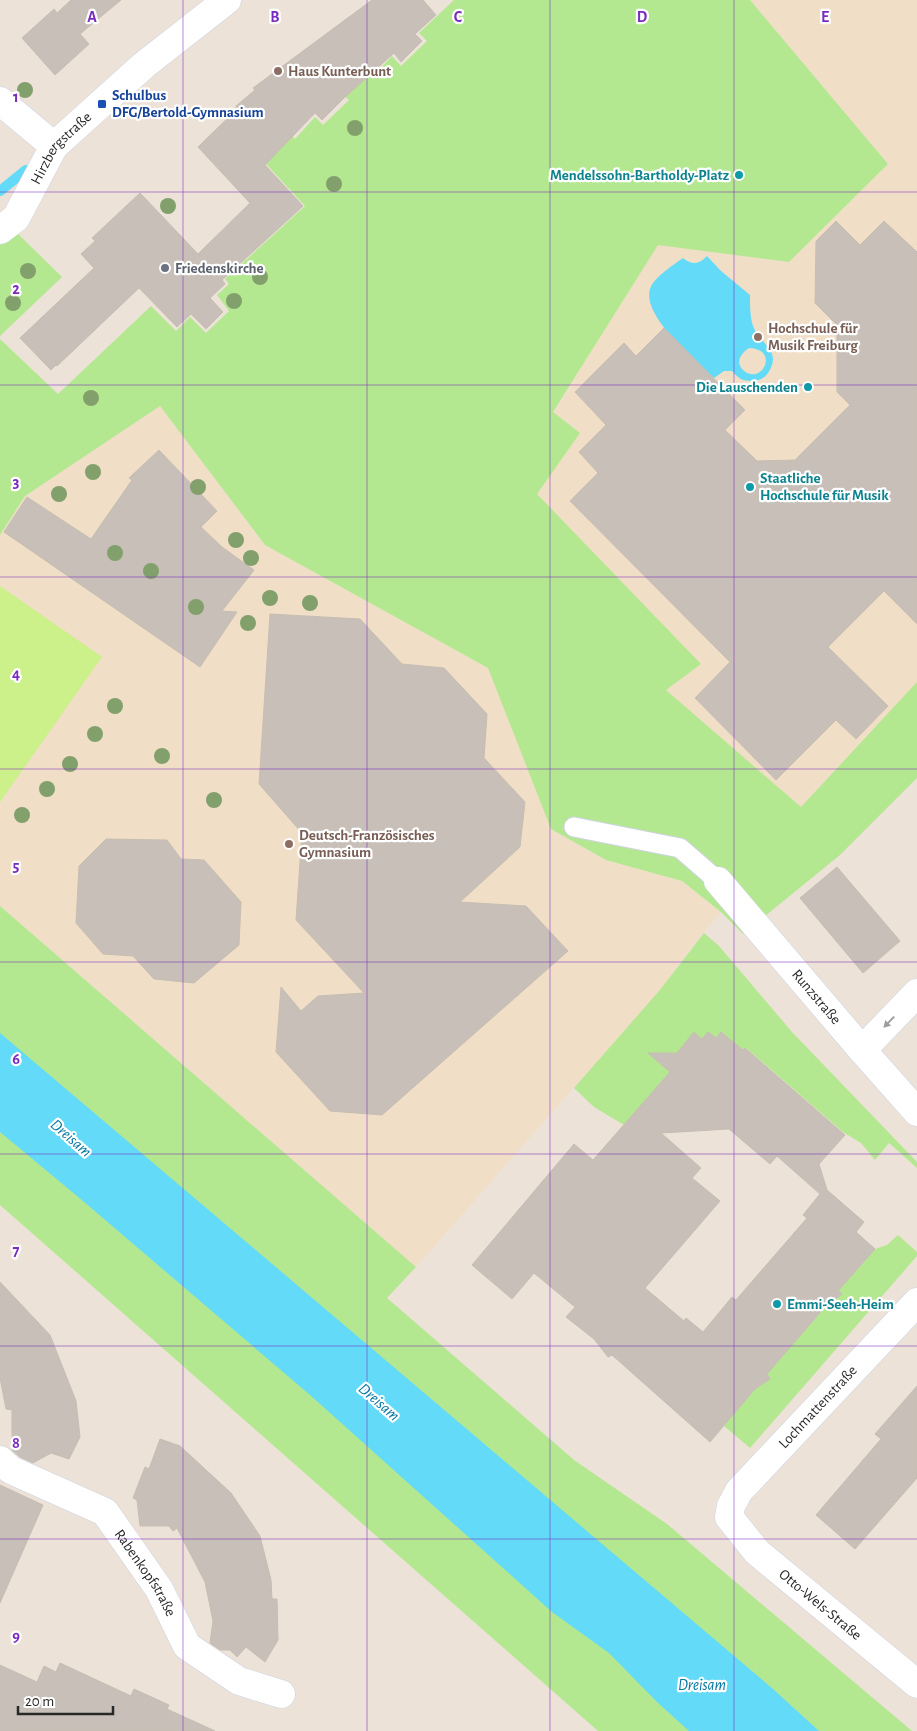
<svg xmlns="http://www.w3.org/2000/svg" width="917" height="1731" viewBox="0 0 917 1731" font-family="'Alegreya Sans',sans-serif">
<rect width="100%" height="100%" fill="#ece2d8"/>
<g fill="#f0dfc6">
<path d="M750 0H917V682L801 807 665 690 701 664 536 495 580 433 553 413 658 244 789 262 888 164Z"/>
<path d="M160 406 265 545 488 668 551 829 606 860 682 881 721 912 687 953 659 991 416 1267 0 906V535L25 496Z"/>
</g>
<g fill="#b4e890">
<path d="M454 0H750L888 164 789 262 658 245 553 412 580 433 537 494 701 664 666 690 801 807 917 682V778L840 855 743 934 721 912 682 881 606 860 551 829 488 668 265 545 160 406 25 496 0 535V339L58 394 151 306 176 331 190 317 206 333 229 311 217 295 229 284 225 279 305 206 254 151 285 128 295 139 315 117 323 125 349 100 341 93 365 71 371 78 392 56 401 66 427 41 419 33Z"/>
<path d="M11 227 62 277 0 336V236Z"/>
<path d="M0 906 416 1267 387 1298 574 1460 667 1524 912 1731H598L0 1205Z"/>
<path d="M704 933 719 946 792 1032 917 1162V1168L889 1143 875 1160 861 1143 843 1132 746 1048 743 1050 721 1032 716 1038 702 1039 695 1033 670 1072 624 1125 594 1107 574 1088 659 991Z"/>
<path d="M898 1235 917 1252V1256L750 1448 724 1426 755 1389 770 1379 767 1374 824 1308 842 1294 838 1291 875 1249 887 1245Z"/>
</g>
<path fill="#ccf08a" d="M0 586 102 657 0 802Z"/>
<g fill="#62daf8" fill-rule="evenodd">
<path d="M707 256 721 271 750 295C750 305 750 317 753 326 760 345 783 350 768 373 764 379 758 381 752 381 742 381 738 378 732 371H724L714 378C697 361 633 310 653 283 661 273 673 265 683 258 692 265 699 265 707 256ZM749 348C781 349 761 387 743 370 735 362 741 353 749 348Z"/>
<path d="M0 1033 773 1689 819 1731H689L657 1702 609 1653 552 1612 310 1395 83 1201 0 1132Z"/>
</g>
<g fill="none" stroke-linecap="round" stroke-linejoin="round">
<path stroke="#62daf8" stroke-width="10" d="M0 191 26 170"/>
</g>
<g fill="#c7bfb8" stroke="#c7beb2" fill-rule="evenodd">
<path d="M71 0H121L80 34 89 44 55 75 22 38 54 9 57 13Z"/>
<path d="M372 0H423L436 15 415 34 422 41 401 62 394 53 344 98 322 120 315 113 265 165 303 206 222 280 225 284 210 298 223 312 206 329 191 314 177 327 139 288 57 366 56 365 51 370 20 338 94 268 81 254 95 241 92 238 140 193 198 254 250 203 198 147 236 110V106L255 90 253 88Z"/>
<path d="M836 221 860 245 884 221 917 252V624L884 591 828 647 888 706 856 739 836 720 776 780 695 698 730 662 570 501 598 473 579 452 606 425 575 392 624 343 636 356 664 328 745 410 725 430 757 461 795 460 850 405 837 392V325L815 303 816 241Z"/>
<path d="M159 450 217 511 201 527 222 547 254 570 222 611 237 612 200 667 4 532 27 497 91 539 132 480 129 478Z"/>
<path d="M270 614 360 619 402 664 444 668 487 714 484 758 525 802 520 847 460 902 526 906 568 951 382 1115 330 1111 276 1052 281 987 301 1011 318 996 364 993 296 920 302 833 259 784Z"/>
<path d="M106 839 167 840 181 859 204 860 241 902 239 945 194 983 154 979 133 956 103 954 76 923 79 866Z"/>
<path d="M837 867 900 941 863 973 800 898Z"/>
<path d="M694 1032 702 1039 708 1032 716 1038 721 1032 743 1050 745 1048 845 1135 819 1164 827 1190 864 1222 856 1232 875 1249 838 1291 842 1294 824 1308 767 1374 770 1379 755 1389 710 1442 612 1355 608 1357 594 1339 566 1317 575 1307 534 1273 512 1299 472 1265 574 1144 593 1160 670 1072 648 1053H677ZM729 1129 770 1164 777 1156 820 1194 803 1215 807 1218 736 1300 732 1297 703 1332 686 1318 684 1321 645 1288 720 1201 692 1178 701 1168 661 1133Z"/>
<path d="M0 1282 50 1335 76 1401 80 1437 69 1459 51 1453 33 1463 20 1457 12 1450V1410L6 1409 0 1378Z"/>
<path d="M917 1386V1478L855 1549 816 1515 881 1439 875 1434Z"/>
<path d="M160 1439 180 1446 231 1493 260 1536 271 1580 272 1599H277L278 1640 265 1662 246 1647 237 1657 230 1650H220L210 1643 213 1621 205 1582 177 1528 173 1531 169 1526H140L137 1500 133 1498 145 1467 149 1469Z"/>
<path d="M0 1485 43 1505 0 1603Z"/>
<path d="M60 1663 131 1696 134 1689 169 1705 167 1709 215 1731H0V1665L37 1682 44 1666 56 1672Z"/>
</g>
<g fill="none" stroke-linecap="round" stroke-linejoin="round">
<defs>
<path id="service" d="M574 827 680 848 718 881"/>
<g id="minor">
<path d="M0 101 54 146"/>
<path id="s1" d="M0 230 16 218 54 146 144 65 227 0"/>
<path id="s2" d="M718 881 862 1050 917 1112"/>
<path d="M862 1050 917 993"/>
<path id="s3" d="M917 1302 739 1491 731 1506 729 1517 757 1552 917 1684"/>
<path id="s4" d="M0 1460 11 1470 105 1512 159 1589 187 1646 239 1681 281 1694"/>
</g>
</defs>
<use href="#service" stroke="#ced3e3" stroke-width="21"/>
<use href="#minor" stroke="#ced3e3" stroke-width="29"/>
<use href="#service" stroke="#fff" stroke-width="19"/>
<use href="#minor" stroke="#fff" stroke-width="28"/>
</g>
<g fill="#82a06c">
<circle cx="25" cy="90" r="8"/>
<circle cx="355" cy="128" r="8"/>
<circle cx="334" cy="184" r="8"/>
<circle cx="168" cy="206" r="8"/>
<circle cx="28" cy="271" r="8"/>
<circle cx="260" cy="277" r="8"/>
<circle cx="234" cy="301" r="8"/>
<circle cx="13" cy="303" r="8"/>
<circle cx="91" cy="398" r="8"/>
<circle cx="93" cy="472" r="8"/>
<circle cx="198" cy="487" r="8"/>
<circle cx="59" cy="494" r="8"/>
<circle cx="236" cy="540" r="8"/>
<circle cx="115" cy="553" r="8"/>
<circle cx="251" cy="558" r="8"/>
<circle cx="151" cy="571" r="8"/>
<circle cx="270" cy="598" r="8"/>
<circle cx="310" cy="603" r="8"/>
<circle cx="196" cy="607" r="8"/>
<circle cx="248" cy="623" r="8"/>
<circle cx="115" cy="706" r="8"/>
<circle cx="95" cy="734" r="8"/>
<circle cx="162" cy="756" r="8"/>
<circle cx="70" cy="764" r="8"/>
<circle cx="47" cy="789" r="8"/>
<circle cx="214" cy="800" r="8"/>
<circle cx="22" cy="815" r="8"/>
</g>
<defs><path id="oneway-solid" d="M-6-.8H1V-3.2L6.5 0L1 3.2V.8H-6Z" transform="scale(1.25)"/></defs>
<use fill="#9e9e9e" href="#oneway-solid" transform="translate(889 1022) rotate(134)"/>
<path fill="none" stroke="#7b2cbf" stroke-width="1" stroke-opacity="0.55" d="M183 0V1731M367 0V1731M550 0V1731M734 0V1731M0 192H917M0 385H917M0 577H917M0 769H917M0 962H917M0 1154H917M0 1346H917M0 1539H917"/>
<g fill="#8d6e63" stroke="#fff" stroke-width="2">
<circle cx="278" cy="71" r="5"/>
<circle cx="758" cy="337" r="5"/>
<circle cx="289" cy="844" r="5"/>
</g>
<rect fill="#1a4fb4" stroke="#fff" stroke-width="2" x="97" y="99" width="10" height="10" rx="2.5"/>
<g fill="#0f9aa8" stroke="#fff" stroke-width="2">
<circle cx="739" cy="175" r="5"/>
<circle cx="808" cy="387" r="5"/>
<circle cx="750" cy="487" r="5"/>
<circle cx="777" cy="1304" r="5"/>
</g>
<circle fill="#6b7280" stroke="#fff" stroke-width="2" cx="165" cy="268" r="5"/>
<g text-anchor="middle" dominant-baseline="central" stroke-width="4.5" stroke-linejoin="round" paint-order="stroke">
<g font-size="15" font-weight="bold" fill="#785e54" stroke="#fff" text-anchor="start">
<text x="288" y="71">Haus Kunterbunt</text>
<text x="768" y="328">Hochschule für<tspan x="768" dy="17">Musik Freiburg</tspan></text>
<text x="299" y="835">Deutsch-Französisches<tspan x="299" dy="17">Gymnasium</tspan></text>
</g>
<g font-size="15" font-weight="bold" fill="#164399" stroke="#fff" text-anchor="start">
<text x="112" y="95">Schulbus<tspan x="112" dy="17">DFG/Bertold-Gymnasium</tspan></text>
</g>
<g font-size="15" fill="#282828" stroke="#fff">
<text stroke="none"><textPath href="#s1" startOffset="104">Hirzbergstraße</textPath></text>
<text stroke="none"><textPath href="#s2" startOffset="152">Runzstraße</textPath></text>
<text transform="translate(818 1407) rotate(-47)">Lochmattenstraße</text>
<text stroke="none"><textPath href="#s4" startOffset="191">Rabenkopfstraße</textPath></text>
<text stroke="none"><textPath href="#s3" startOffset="415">Otto-Wels-Straße</textPath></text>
</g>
<g font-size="15" font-weight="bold" fill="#0d838f" stroke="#fff" text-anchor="end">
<text x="729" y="175">Mendelssohn-Bartholdy-Platz</text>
<text x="798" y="387">Die Lauschenden</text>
<text x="760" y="478" text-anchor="start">Staatliche<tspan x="760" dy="17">Hochschule für Musik</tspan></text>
<text x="787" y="1304" text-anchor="start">Emmi-Seeh-Heim</text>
</g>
<g font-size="15" font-weight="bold" fill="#5b616d" stroke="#fff" text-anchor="start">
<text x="175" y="268">Friedenskirche</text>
</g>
<g font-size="16" font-style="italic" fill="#0376a2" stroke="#fff">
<text transform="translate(71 1138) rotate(41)">Dreisam</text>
<text transform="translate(379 1402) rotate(41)">Dreisam</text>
<text x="702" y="1685">Dreisam</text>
</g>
</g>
<g font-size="16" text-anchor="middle" font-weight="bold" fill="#7b2cbf" stroke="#fff" stroke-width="4.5" stroke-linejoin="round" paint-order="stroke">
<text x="92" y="22">A</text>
<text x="275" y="22">B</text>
<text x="458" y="22">C</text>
<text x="642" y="22">D</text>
<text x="825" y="22">E</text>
<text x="16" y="102">1</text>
<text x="16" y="294">2</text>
<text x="16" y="487">3</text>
<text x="16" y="679">4</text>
<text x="16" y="871">5</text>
<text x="16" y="1064">6</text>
<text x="16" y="1256">7</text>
<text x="16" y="1448">8</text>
<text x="16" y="1641">9</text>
</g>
<path d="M18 1706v8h95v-8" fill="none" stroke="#282828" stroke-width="2.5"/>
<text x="25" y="1706" font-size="15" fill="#282828" stroke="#ffffff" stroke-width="4" paint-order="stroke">20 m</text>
</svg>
